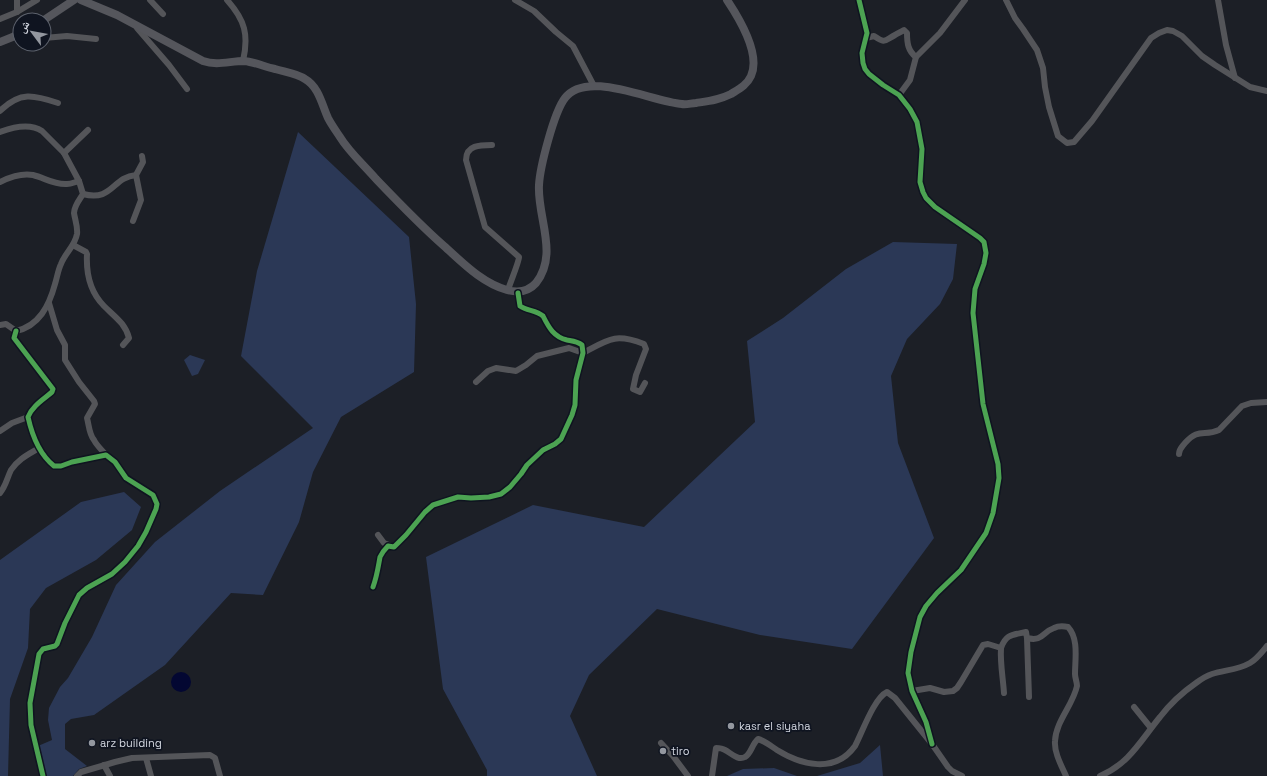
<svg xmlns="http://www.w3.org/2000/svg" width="1267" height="776" viewBox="0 0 1267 776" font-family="'Space Grotesk','Noto Naskh Arabic',sans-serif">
<rect width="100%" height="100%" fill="#1c1f26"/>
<g fill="#2b3856">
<path d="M298 132 409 237 416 304 414 372 341 417 313 472 299 522 263 595 231 593 165 665 94 715 71 719 65 724V749L87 766 79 769 73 776H46L43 768 38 746 52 740 48 720 49 708 60 687 68 678 92 637 116 585 155 542 220 491 313 428 241 356 257 271Z"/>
<path d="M893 242 957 244 953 279 940 304 907 339 891 376 898 443 934 538 852 649 760 635 657 609 589 675 570 716 597 776H487V770L443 689 426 557 533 505 644 527 755 422 747 341 783 318 846 269Z"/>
<path d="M190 355 205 360 198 374 192 376 184 360Z"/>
<path d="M124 492 141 507 132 530 96 560 46 588 30 609 28 648 10 699 8 776H0V560L81 502Z"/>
<path d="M880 745 883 776H817L860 763Z"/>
<path d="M774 768 797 776H727L743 769Z"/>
</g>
<circle fill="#030732" cx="181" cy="682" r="10"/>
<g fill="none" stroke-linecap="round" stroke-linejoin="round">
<g stroke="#545559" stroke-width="6">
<path d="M17 0V12"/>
<path d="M150 0 163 14"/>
<path d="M227 0C245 20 249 35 243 61"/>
<path d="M515 0 534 11 556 32 573 46 594 86"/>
<path d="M859 0 867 33 862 53 863 63 865 69 869 74 883 85 899 95 910 109 917 122 922 149 920 182 923 192 926 198 935 207 980 238 984 242 986 253 984 264 975 289 973 313 983 404 998 464 999 478 993 513 986 533 961 570 937 593 926 606 920 617 911 652 908 673 912 691 926 722 932 744"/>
<path d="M1006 0 1015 18 1023 29 1037 50 1043 68 1045 87 1049 107 1058 136 1067 143 1074 142 1092 121 1151 38 1159 33 1167 30 1173 31 1182 36 1202 56 1215 65 1250 87 1267 91"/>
<path d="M1218 0 1226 45 1235 78"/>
<path d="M0 19 17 12 37 0"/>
<path d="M137 28 169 65 187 89"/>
<path d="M44 38 67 36 96 39"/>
<path d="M866 38 874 36C886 44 884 41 895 35 898 33 901 32 904 30L907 33C907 43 908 51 916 57"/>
<path d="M899 95 910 80 916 57 940 33 965 0"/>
<path d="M0 111C20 91 34 95 58 103"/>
<path d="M0 132C13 127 30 123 42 131L64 153 79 181 83 194C80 199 74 206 74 213 75 220 78 227 77 234 75 246 65 253 61 264 58 270 57 278 55 284 49 306 39 326 16 331L6 324 0 325"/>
<path d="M492 145C480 145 466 145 466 160L485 227 519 257C519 262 510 283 508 290"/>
<path d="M64 153 88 130"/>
<path d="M0 182C10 177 22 173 33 175 45 178 54 185 67 184 71 184 75 182 79 181"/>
<path d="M83 194C113 202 112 177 136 175L143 162 142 156"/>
<path d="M133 221 141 200 136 175"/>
<path d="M73 245 86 252 87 254C86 273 90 292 104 306 115 317 125 323 129 338L123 345"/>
<path d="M49 303 57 330 65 345V360L79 382 94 401 95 404 87 418C89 425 89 434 94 440 97 446 102 450 106 455"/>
<path d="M16 331 14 338 53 389 52 392C44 399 32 406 28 417 32 435 39 454 54 466H61L72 462 106 455 115 462 126 478 153 495 157 504 156 509 146 532 138 546 125 562 112 574 87 588 79 595 65 623 57 644 55 646 43 649 39 654 30 703 31 725 43 776"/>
<path d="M476 382 488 371 496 368 516 371 526 365 537 356 569 348 583 353C609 339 615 333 644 344L646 349 636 375 633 389 640 392 645 383"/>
<path d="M0 431 12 423 28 417"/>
<path d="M1179 454C1179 449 1182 447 1185 443 1199 427 1204 437 1219 430L1242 406 1251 403 1267 402"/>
<path d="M0 493C6 486 7 478 11 470 18 459 29 454 39 448"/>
<path d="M378 535 384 543 391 546"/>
<path d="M373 587C377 576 378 568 380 557 382 553 385 549 388 546L394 547 406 535 425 512 433 505 458 497 471 498 489 497 501 494 510 487 521 474 527 465 543 450 555 444 561 439 572 415 575 405 576 380 583 353 582 345C577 341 573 341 567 340 554 337 549 328 543 316 536 310 527 311 520 306L518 293"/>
<path d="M1027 638 1029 697"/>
<path d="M1001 648C1006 634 1012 635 1026 632L1027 638C1043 642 1042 632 1054 628 1058 626 1063 626 1068 627 1079 639 1075 659 1075 674 1075 678 1077 682 1077 686 1073 705 1056 721 1055 741 1054 752 1061 765 1066 776"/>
<path d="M912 691 930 688 944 692 953 691 957 688 961 682 983 645 988 644 1001 648C1000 663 1003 678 1004 693"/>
<path d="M1134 707 1151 728"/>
<path d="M661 743 673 756 688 776"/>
<path d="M146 758 151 776"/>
<path d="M104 765 110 776"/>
<path d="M77 776 81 772 115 762 132 758 210 755 215 758 220 776"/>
<path d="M712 776 716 748C719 748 722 748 725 750 731 753 738 761 745 757 751 754 752 744 758 739 765 741 771 746 777 750 801 765 835 774 855 746 862 733 874 698 887 692L895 698 932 744 948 767 952 771 962 776"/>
<path d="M1100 776C1129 764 1141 740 1160 717 1170 704 1183 692 1196 683 1200 680 1206 676 1212 674 1224 670 1238 670 1250 663 1257 659 1262 652 1267 646"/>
</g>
<g stroke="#55565c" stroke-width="8">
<path d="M81 0 117 15 203 61C217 66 230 61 244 61 255 62 265 67 275 69 285 72 297 73 305 79 319 87 322 105 328 118 331 124 336 131 340 137 349 152 364 165 376 179 398 202 420 225 444 246 463 263 482 283 507 290 518 293 528 292 536 283 559 254 537 217 539 185 540 167 554 112 565 98 587 69 652 102 682 104 686 105 692 103 696 103 709 101 719 100 731 94 739 89 747 85 751 76 761 54 739 18 727 0"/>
<path d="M44 20 74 0"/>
<path d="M0 42 20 34"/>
</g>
<defs>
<g id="cycleway">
<path d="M859 0 867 33 862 53 863 63 865 69 869 74 883 85 899 95 910 109 917 122 922 149 920 182 923 192 926 198 935 207 980 238 984 242 986 253 984 264 975 289 973 313 983 404 998 464 999 478 993 513 986 533 961 570 937 593 926 606 920 617 911 652 908 673 912 691 926 722 932 744"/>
<path d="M16 331 14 338 53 389 52 392C44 399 32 406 28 417 32 435 39 454 54 466H61L72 462 106 455 115 462 126 478 153 495 157 504 156 509 146 532 138 546 125 562 112 574 87 588 79 595 65 623 57 644 55 646 43 649 39 654 30 703 31 725 43 776"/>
<path d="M373 587C377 576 378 568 380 557 382 553 385 549 388 546L394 547 406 535 425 512 433 505 458 497 471 498 489 497 501 494 510 487 521 474 527 465 543 450 555 444 561 439 572 415 575 405 576 380 583 353 582 345C577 341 573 341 567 340 554 337 549 328 543 316 536 310 527 311 520 306L518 293"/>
</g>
</defs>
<use href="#cycleway" stroke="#0f1420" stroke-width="8"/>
<use href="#cycleway" stroke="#4ca352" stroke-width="5"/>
</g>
<g fill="#93979f" stroke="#0f1420" stroke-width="1.5">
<circle cx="731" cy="726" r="4"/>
<circle cx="92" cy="743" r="4"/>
<circle cx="663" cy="751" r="4"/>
</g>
<g text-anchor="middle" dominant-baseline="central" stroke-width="3.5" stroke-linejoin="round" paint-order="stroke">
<g font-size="11" fill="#d3d7e0" stroke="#0f1420" text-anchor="start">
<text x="739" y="726">kasr el siyaha</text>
<text x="100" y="743">arz building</text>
<text x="671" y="751">tiro</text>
</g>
</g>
<g transform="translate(32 32) rotate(302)"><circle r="19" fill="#0f1420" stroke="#5d626d"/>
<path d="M0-3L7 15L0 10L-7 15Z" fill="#93979f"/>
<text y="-6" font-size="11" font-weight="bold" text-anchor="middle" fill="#d3d7e0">ش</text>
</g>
</svg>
